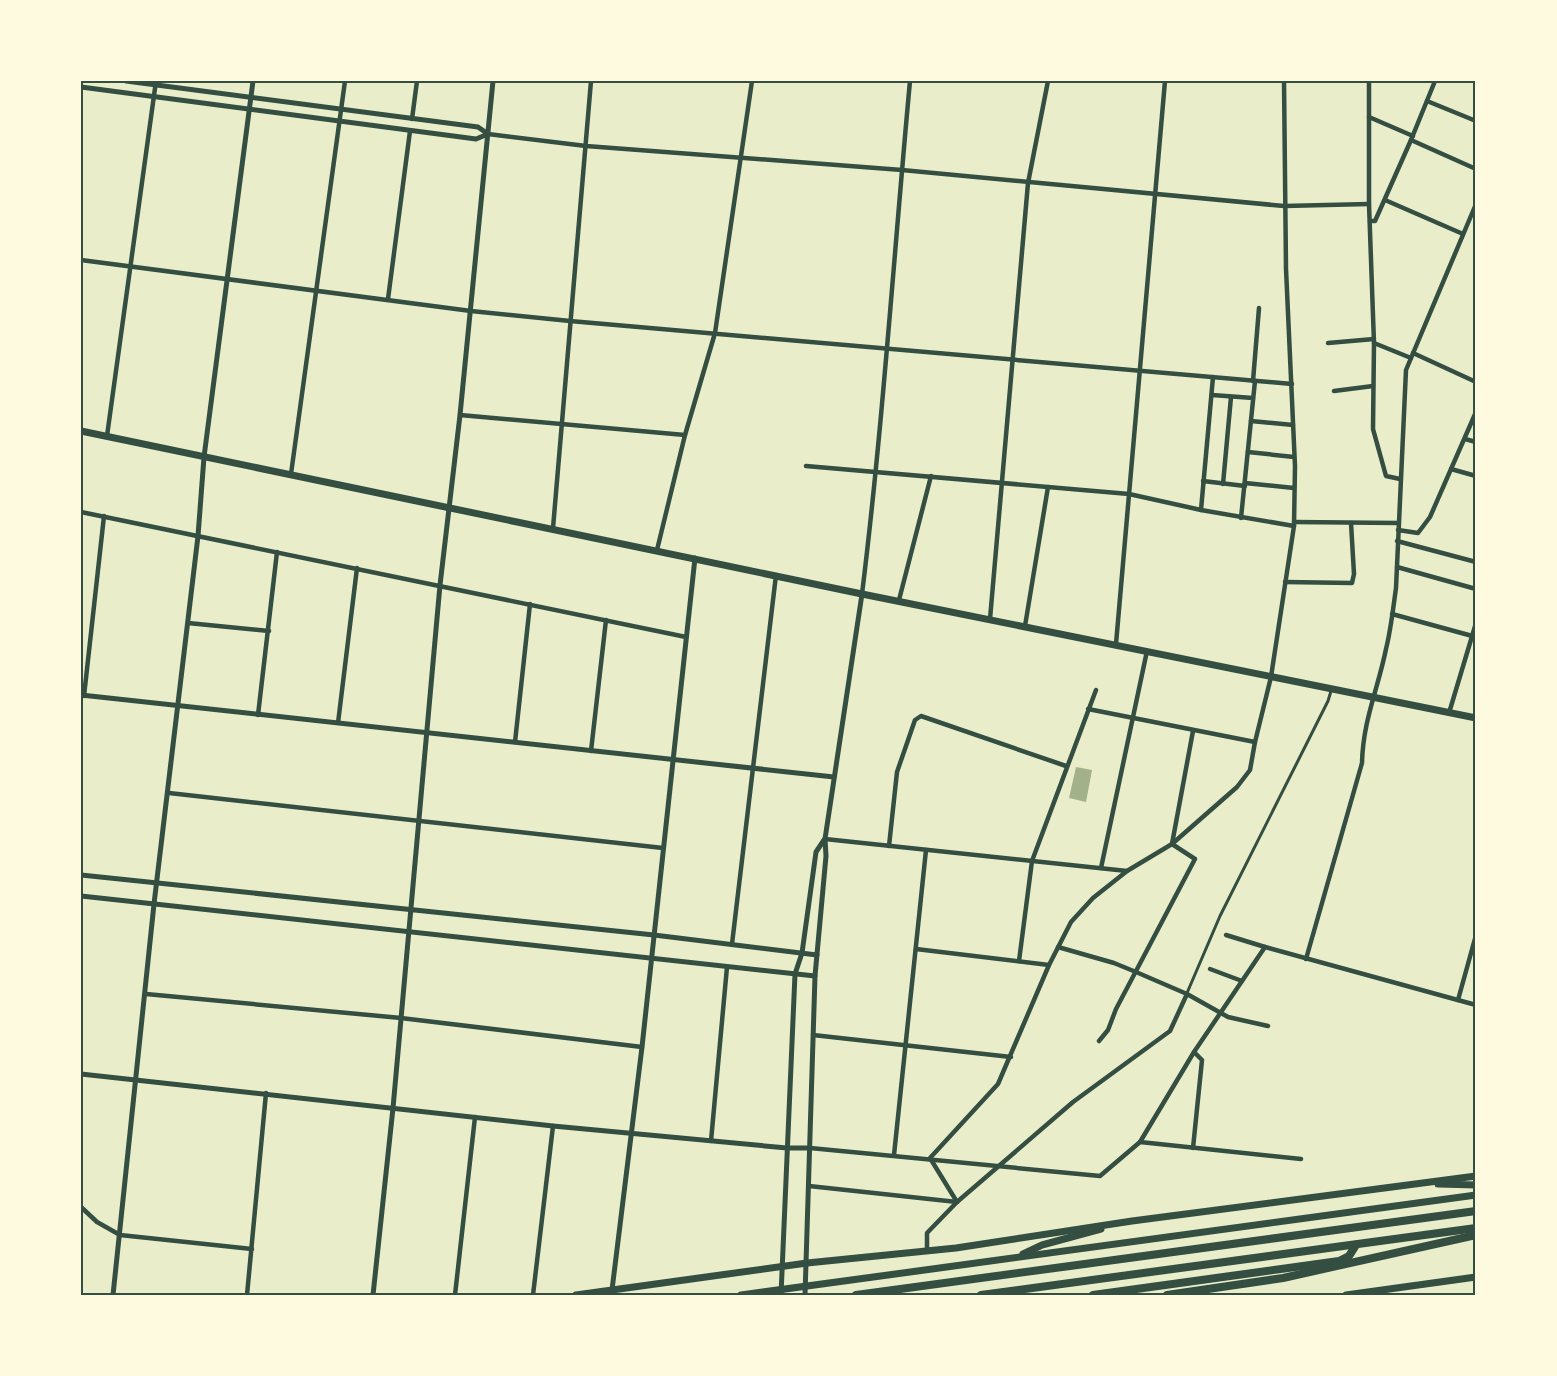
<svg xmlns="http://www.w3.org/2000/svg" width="1557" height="1376" viewBox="0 0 1557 1376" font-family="Cabin,sans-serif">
<rect width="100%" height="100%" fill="#e9edc9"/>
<path fill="#a3b18a" d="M1076 767 1092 770 1086 802 1069 798Z"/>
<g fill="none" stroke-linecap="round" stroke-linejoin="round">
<path stroke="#344e41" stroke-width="3" d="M1187 993 1220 916 1328 701 1331 691"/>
<g stroke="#344e41" stroke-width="4.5">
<path d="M1369 81V204L1374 343 1373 429 1386 476 1400 479"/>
<path d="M1427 101 1476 121"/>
<path d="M1369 117 1413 136"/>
<path d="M412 119 417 81"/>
<path d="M488 134 586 146 902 170 1284 206 1369 204"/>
<path d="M1411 140 1476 169"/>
<path d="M1385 200 1463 234"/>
<path d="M1370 221H1375L1411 140 1435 81"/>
<path d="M81 260 471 311 570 321 1292 384"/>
<path d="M388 299 410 131"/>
<path d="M1328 343 1374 339"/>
<path d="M1374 343 1411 358"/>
<path d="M1413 353 1476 382"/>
<path d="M1253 381 1259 308"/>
<path d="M1334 391 1373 386"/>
<path d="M1212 395 1253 398"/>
<path d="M460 415 685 435"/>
<path d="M1251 421 1293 425"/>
<path d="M107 436 156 81"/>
<path d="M1465 439 1476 442"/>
<path d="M1248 452 1294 457"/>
<path d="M806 466 1129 494 1201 510 1294 526"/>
<path d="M1451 469 1476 476"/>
<path d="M291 474 345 81"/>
<path d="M1203 481 1245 486"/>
<path d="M1245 483 1294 488"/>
<path d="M1223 484 1231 397"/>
<path d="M1201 510 1213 377"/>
<path d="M81 512 686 637"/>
<path d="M1241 518 1255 381"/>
<path d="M1294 522 1398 523"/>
<path d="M553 528 591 81"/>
<path d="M1398 530 1418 533 1430 517 1476 412"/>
<path d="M1397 541 1476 562"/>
<path d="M657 550 685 435 715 333 752 81"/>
<path d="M1397 567 1476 589"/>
<path d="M1285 582 1352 583 1354 574 1351 523"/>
<path d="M862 594C883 424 894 252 910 81"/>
<path d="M899 600 931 476"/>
<path d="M1392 614 1476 637"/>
<path d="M990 619 1028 183 1048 81"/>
<path d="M188 623 269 631"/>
<path d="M1025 626 1048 487"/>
<path d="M1116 644 1165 81"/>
<path d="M84 696 104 516"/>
<path d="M1088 709 1255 742"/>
<path d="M1449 713 1476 623"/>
<path d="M258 715 277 552"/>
<path d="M338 723 357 568"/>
<path d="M515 742 530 604"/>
<path d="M591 751 606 620"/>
<path d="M169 793 663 848"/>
<path d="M825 839 1127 871"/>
<path d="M889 846 897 772 915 720 921 716 1066 766"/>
<path d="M1101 868 1147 651"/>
<path d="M1226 935 1265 947"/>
<path d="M732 944 776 575"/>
<path d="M1058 947 1114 963 1136 972 1187 994 1228 1017 1268 1026"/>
<path d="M916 949 1049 965"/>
<path d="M1306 959 1362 763C1363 720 1378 689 1386 649 1391 629 1393 609 1396 588L1406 370 1476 204"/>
<path d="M1019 961 1032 861 1096 690"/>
<path d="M1210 969 1242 981"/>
<path d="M146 994 401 1018 642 1047"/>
<path d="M1458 1000 1476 935"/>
<path d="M813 1035 1011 1057"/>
<path d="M1099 1041 1108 1030 1116 1009 1195 859 1172 844 1193 731"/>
<path d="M711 1141 727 967"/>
<path d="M1140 1142 1301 1159"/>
<path d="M810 1148 1100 1176 1140 1142 1194 1052 1265 947 1476 1005"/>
<path d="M1193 1148 1202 1060 1194 1052"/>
<path d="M894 1155 926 850"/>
<path d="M809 1186 957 1202"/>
<path d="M957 1202 930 1158 998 1084 1049 965 1071 922 1093 898 1127 871 1172 844 1237 787 1250 770 1255 742 1271 677 1294 526 1295 466 1286 269 1284 81"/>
<path d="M81 1207 97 1222 120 1235 252 1249"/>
<path d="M927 1251V1233L957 1202 1073 1102 1170 1031 1187 994"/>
<path d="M247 1295 266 1093"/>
<path d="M455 1295 475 1117"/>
<path d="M533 1295 553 1126"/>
</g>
<g stroke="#344e41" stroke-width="5">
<path d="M126 81 478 127 488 134"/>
<path d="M81 87 476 139 488 134"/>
<path d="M81 695 834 777"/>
<path d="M81 875 654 935 817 955"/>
<path d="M81 896 815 976"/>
<path d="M81 1074 553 1126 787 1148H810"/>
<path d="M612 1290 642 1047 695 558"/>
<path d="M113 1295 154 904 198 536 204 457 253 81"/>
<path d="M373 1295 393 1108 440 585 460 415 493 81"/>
<path d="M781 1295 795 974 802 953 816 852 824 840"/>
<path d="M805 1295 815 976 826 856 825 839 862 594"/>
</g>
<g stroke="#344e41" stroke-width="7">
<path d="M81 431 862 594 1476 718"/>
<path d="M1438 1184 1476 1185"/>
<path d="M1023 1254 1042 1245 1101 1229"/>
<path d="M576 1295 807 1263 956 1248 1132 1221 1476 1176"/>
<path d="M741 1295 1476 1195"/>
<path d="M1346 1295 1476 1277"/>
</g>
<g stroke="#344e41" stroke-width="8">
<path d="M856 1295 1476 1211"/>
<path d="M981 1295 1476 1228"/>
<path d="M1093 1295 1339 1261 1349 1256 1356 1245"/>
<path d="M1167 1295 1283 1278 1476 1235"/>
</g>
</g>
<rect width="1557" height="1376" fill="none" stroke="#fefae0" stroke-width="165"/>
<rect x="82" y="82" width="1392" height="1212" fill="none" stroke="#344e41" stroke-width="2"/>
</svg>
